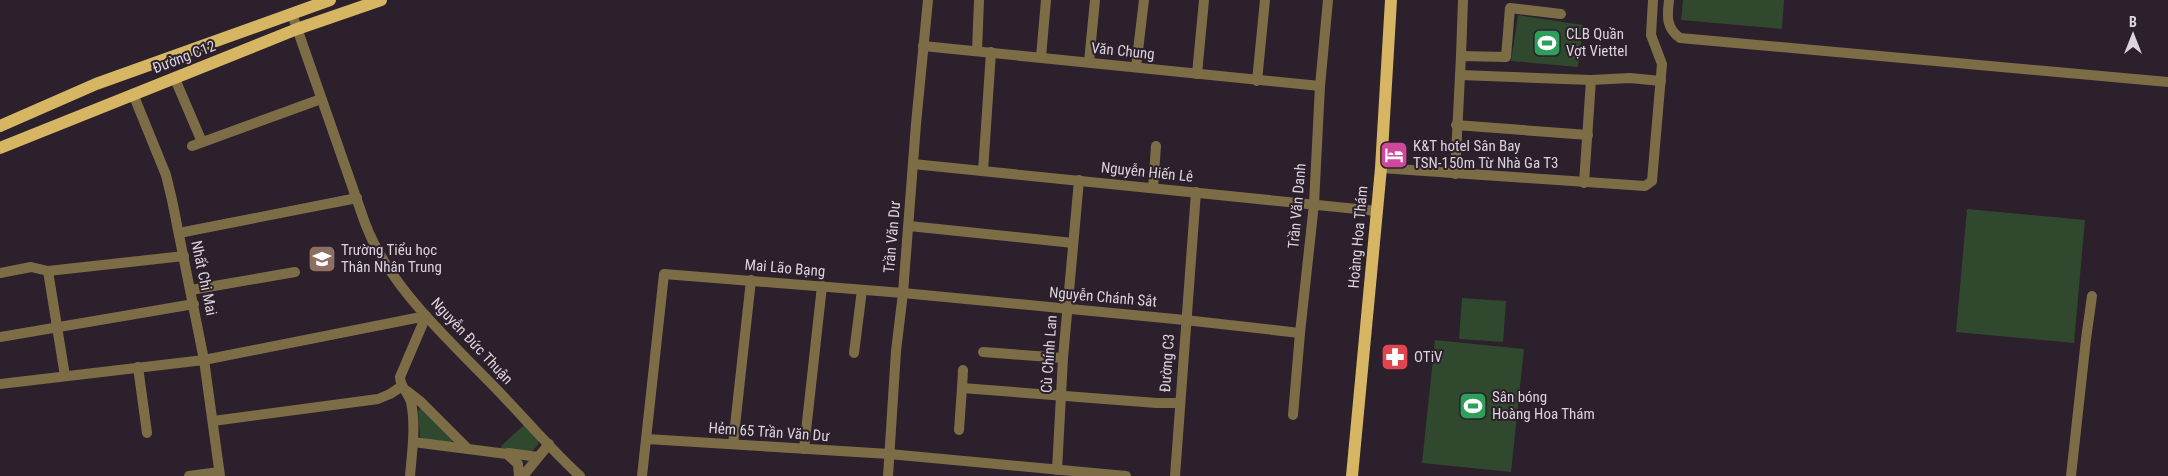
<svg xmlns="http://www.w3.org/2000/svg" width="2168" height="476" viewBox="0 0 2168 476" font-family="'Roboto Condensed',sans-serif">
<rect width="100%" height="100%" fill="#2b202b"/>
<g fill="#30482d">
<path d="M1683 0H1784L1782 29 1681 20Z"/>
<path d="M1518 15 1583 25 1578 67 1511 61Z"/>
<path d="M1967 209 2085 220 2074 343 1956 332Z"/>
<path d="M1462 298 1506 301 1503 342 1459 339Z"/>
<path d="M1435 340 1524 349 1511 472 1422 463Z"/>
<path d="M421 407 453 440 451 443 425 440 420 437 418 411Z"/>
<path d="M525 424 538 440V445L531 452 502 450 501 446Z"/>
</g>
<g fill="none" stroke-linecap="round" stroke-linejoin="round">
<g stroke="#7d6d47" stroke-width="10">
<path d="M1669 0C1667 16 1666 28 1680 38L2168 82"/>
<path d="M292 14 365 223C390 290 455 345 504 397 529 423 553 452 580 476"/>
<path d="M923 46 1320 86"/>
<path d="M977 51 979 0"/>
<path d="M1461 56 1463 0"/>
<path d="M1041 57 1046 0"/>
<path d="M1089 62 1095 0"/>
<path d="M1136 67 1144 0"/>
<path d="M1197 74 1204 0"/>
<path d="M1460 75 1591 80 1630 78 1661 81"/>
<path d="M175 79 202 142"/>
<path d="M1257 81 1265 0"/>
<path d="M133 94 166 175 172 200 204 360 220 476"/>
<path d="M1456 125 1588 135"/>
<path d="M192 146 321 99"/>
<path d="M913 164 1377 211"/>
<path d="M1381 168 1645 186 1652 181 1662 64 1651 35 1653 0"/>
<path d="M983 171 991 52"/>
<path d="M1455 174 1461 56 1506 57 1510 8 1561 14"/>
<path d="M1584 183 1591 80"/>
<path d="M1153 188 1156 146"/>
<path d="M909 226 1073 243"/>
<path d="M179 233 357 198"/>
<path d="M48 271 65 376"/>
<path d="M0 273 31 267 48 271 184 256"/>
<path d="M191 290 295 272"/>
<path d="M0 337 194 304"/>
<path d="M983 352 1063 358"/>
<path d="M854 353 862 290"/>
<path d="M138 367 147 433"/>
<path d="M963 370 962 388 1157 403H1179"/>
<path d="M0 384 204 360 426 316"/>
<path d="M407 391 421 402 467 448"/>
<path d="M1293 415 1300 333 1314 204 1320 86 1328 0"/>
<path d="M213 421 378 399 390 394 402 386"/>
<path d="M959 430 962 388"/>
<path d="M647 439 889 454 1126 476"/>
<path d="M413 442 507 454 518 464 519 476"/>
<path d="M733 444 751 280"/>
<path d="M804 449 822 286"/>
<path d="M508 453 538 457"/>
<path d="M1057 470 1063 358 1079 180"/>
<path d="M189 476 219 472"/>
<path d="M410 476C412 452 416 426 411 402 408 392 400 387 400 377L426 316"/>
<path d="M523 476 549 444"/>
<path d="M642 476 664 274 903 293 1185 320 1300 333"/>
<path d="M888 476 896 351 903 293 916 124 928 0"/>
<path d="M1175 476 1196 192"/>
<path d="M2071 476 2086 339 2092 296"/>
</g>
<g stroke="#d7b663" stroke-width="12">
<path d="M0 126 96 84 330 0"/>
<path d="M0 148 297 29 381 0"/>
<path d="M1352 476 1381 168 1391 0"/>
</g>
</g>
<defs>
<symbol id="stadium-square" viewBox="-11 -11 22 22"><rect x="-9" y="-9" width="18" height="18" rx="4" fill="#2e9e5b" stroke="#2b202b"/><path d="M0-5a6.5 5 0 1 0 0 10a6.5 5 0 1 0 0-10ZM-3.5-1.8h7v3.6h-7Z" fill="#fff"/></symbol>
<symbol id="hotel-square" viewBox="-11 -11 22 22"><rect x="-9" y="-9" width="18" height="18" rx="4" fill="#d1479c" stroke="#2b202b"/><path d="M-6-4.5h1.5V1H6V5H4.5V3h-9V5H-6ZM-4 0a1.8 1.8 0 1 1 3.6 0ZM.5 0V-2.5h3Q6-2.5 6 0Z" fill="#fff"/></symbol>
<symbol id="school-square" viewBox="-11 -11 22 22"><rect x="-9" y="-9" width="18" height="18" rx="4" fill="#8d6e63" stroke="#2b202b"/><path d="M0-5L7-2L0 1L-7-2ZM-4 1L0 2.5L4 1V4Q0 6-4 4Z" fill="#fff"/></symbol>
<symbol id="pharmacy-square" viewBox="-11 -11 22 22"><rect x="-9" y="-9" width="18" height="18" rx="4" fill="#e0444e" stroke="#2b202b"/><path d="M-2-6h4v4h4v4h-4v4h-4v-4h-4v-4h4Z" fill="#fff"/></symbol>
</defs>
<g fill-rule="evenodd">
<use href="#stadium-square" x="1531" y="27" width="32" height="32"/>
<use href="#hotel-square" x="1378" y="139" width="32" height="32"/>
<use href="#school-square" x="306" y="243" width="32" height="32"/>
<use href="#pharmacy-square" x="1379" y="341" width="32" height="32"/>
<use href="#stadium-square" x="1457" y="390" width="32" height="32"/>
</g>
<g text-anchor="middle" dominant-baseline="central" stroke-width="4" stroke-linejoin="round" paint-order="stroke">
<g font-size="15" fill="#dcd4dc" stroke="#2b202b" text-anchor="start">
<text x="1566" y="34">CLB Quần<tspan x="1566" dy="17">Vợt Viettel</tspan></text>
<text x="1413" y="146">K&amp;T hotel Sân Bay<tspan x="1413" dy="17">TSN-150m Từ Nhà Ga T3</tspan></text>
<text x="341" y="250">Trường Tiểu học<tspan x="341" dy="17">Thân Nhân Trung</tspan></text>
<text x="1414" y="357">OTiV</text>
<text x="1492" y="397">Sân bóng<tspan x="1492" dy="17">Hoàng Hoa Thám</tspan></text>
</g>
<g font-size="15" fill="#dcd4dc" stroke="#2b202b">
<text transform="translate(1123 51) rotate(6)">Văn Chung</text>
<text transform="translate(184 57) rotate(-21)">Đường C12</text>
<text transform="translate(1147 172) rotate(6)">Nguyễn Hiến Lê</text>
<text transform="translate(1297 206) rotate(-85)">Trần Văn Danh</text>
<text transform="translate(892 237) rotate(-85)">Trần Văn Dư</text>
<text transform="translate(1358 237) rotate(-85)">Hoàng Hoa Thám</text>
<text transform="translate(785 268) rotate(5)">Mai Lão Bạng</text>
<text transform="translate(204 278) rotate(78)">Nhất Chi Mai</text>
<text transform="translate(1103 297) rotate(5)">Nguyễn Chánh Sắt</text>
<text transform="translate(472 341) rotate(47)">Nguyễn Đức Thuận</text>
<text transform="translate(1049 354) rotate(-86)">Cù Chính Lan</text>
<text transform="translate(1167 363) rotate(-86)">Đường C3</text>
<text transform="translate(769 432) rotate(4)">Hẻm 65 Trần Văn Dư</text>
</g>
</g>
<g transform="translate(2133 35)" stroke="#2b202b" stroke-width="4" paint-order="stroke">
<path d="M0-4L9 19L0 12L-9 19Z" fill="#dcd4dc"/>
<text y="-8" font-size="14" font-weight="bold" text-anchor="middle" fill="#dcd4dc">B</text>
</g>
</svg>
